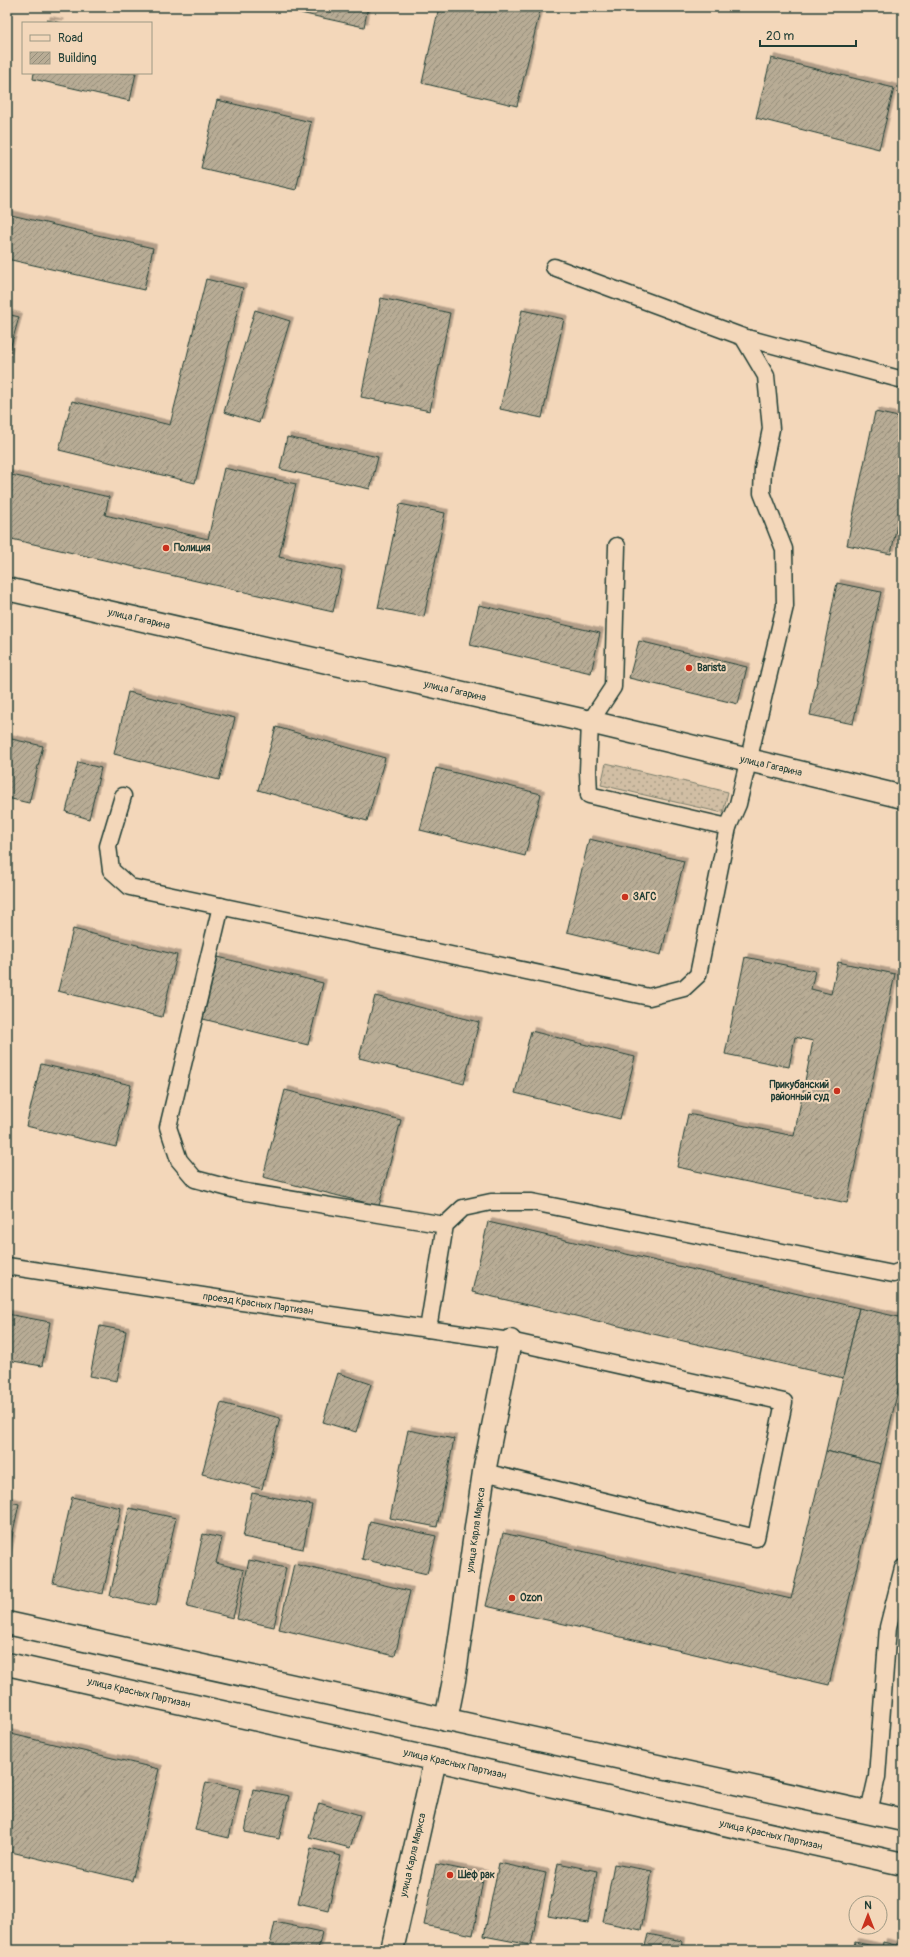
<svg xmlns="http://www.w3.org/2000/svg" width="910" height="1957" viewBox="0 0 910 1957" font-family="Pangolin,sans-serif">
<defs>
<pattern id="garden-dots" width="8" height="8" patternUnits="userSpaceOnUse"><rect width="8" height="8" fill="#d1bea4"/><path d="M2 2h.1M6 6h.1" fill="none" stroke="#a99c86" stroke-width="1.8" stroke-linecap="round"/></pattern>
<pattern id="building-hatch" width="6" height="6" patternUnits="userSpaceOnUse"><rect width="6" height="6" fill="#b8ac95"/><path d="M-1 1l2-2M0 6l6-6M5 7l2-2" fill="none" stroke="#958d7a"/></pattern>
<filter id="shadow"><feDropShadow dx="3.5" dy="-3.5" stdDeviation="0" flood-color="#0004"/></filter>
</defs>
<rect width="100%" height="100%" fill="#f3d7ba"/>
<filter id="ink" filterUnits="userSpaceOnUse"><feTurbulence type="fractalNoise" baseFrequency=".025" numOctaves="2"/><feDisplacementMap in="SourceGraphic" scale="8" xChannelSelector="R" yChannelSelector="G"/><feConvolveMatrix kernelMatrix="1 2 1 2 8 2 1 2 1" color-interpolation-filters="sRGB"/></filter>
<g filter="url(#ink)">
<path fill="url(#garden-dots)" stroke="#787e6c" d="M606 763 728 792 723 813 601 785Z"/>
<g fill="url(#building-hatch)" stroke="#1f3d34" filter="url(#shadow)">
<path d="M273 7H368L364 27Z"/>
<path d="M439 7H541L517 106 422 83Z"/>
<path d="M47 20 61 23H46Z"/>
<path d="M771 58 894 88 879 149 756 118Z"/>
<path d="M34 73H136L130 101 33 79Z"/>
<path d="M217 100 311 122 296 190 201 168Z"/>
<path d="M7 214 153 248 144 290 7 259Z"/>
<path d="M206 279 243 288 195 483 59 450 72 401 170 425Z"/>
<path d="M381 298 450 313 430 411 361 397Z"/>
<path d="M255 310 290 321 259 423 224 412Z"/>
<path d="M522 310 564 319 542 418 500 409Z"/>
<path d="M7 314 19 317 7 360Z"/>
<path d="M875 412 903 418V495L891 554 847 545Z"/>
<path d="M287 437 378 457 370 489 280 469Z"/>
<path d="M224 468 296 484 279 557 342 571 333 612 7 538V474L109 497 105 515 208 539Z"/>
<path d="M400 504 445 513 424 617 378 608Z"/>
<path d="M837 583 881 592 853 724 810 715Z"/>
<path d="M479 605 600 633 591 673 470 645Z"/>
<path d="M639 641 747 667 738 704 629 678Z"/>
<path d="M128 692 235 718 219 780 114 754Z"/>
<path d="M276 727 385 758 367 821 258 790Z"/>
<path d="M7 738 43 746 29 803 7 798Z"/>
<path d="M78 762 101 768 89 819 66 812Z"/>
<path d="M436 768 541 794 525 856 420 830Z"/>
<path d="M589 839 684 861 661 955 567 932Z"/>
<path d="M73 929 177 955 162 1017 58 991Z"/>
<path d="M218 957 323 983 308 1045 203 1019Z"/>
<path d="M745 957 815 971 811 989 831 994 838 962 895 974 847 1203 677 1167 688 1114 794 1136 813 1041 795 1037 789 1067 725 1054Z"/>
<path d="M375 996 479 1022 464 1084 359 1058Z"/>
<path d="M531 1031 635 1057 620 1119 515 1093Z"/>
<path d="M41 1064 131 1085 116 1147 26 1126Z"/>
<path d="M285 1090 401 1120 379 1206 263 1177Z"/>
<path d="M488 1222 859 1308 843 1378 472 1292Z"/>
<path d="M859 1308 903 1318V1368L881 1464 826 1451Z"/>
<path d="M7 1314 50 1322 42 1366 7 1360Z"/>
<path d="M100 1326 126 1331 117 1381 90 1376Z"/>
<path d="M338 1373 371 1384 356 1432 323 1422Z"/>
<path d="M221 1403 280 1418 262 1489 202 1474Z"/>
<path d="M408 1430 454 1439 437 1527 390 1518Z"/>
<path d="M826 1451 881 1464 829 1685 486 1606 503 1533 791 1599Z"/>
<path d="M252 1493 312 1505 303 1549 243 1537Z"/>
<path d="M72 1497 121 1508 103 1594 53 1583Z"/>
<path d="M7 1501 19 1504 7 1560Z"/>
<path d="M129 1508 176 1518 156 1606 110 1596Z"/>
<path d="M370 1521 436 1536 427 1574 362 1559Z"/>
<path d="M203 1534 222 1538 216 1563 244 1570 233 1618 187 1607Z"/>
<path d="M249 1560 286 1568 274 1627 237 1619Z"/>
<path d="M294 1564 410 1591 395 1656 279 1629Z"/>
<path d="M903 1726V1749L898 1748Z"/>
<path d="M7 1733 159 1769 132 1881 7 1851Z"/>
<path d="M206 1782 240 1789 229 1838 195 1830Z"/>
<path d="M253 1789 289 1796 279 1839 245 1832Z"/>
<path d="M319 1803 360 1815 350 1848 309 1837Z"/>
<path d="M311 1848 341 1856 328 1910 298 1903Z"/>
<path d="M499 1863 546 1873 531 1945 484 1936Z"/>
<path d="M558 1863 597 1871 588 1923 548 1916Z"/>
<path d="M436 1864 484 1874 473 1935 424 1925Z"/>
<path d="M614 1864 652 1871 641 1930 603 1922Z"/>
<path d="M275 1922 322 1932 318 1950 269 1949Z"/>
<path d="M648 1934 682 1941 681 1950H644Z"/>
<path d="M855 1942 882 1948 883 1942 903 1947V1950H853Z"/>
</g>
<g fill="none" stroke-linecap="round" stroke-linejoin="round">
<defs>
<g id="lane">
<path d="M554 267 743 337 766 376 771 429 763 468 762 493 784 549 785 606 738 804 728 827 589 795 588 771 590 722 613 687 617 546"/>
<path d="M743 337 903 380"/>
<path d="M123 796 108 846 111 870 130 887 649 997 684 988 698 975 728 827"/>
<path d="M221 906 168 1127 179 1160 195 1179 240 1191 445 1225"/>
<path d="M7 1266 242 1302 510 1341 784 1402 756 1538 484 1472"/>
<path d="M428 1329 445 1225 463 1208 491 1202H532L893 1274 903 1270"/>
<path d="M869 1812 877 1777 888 1627 903 1568"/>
</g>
<g id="street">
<path d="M446 1720 454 1680 484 1472 510 1341"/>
<path d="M392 1950 435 1760"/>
</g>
<path id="secondary" d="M7 589 590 722 903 797"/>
<g id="highway">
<path d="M7 1623 903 1820"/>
<path d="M7 1664 903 1864"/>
</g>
</defs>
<use href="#lane" stroke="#1f3d34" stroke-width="19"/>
<use href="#street" stroke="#1f3d34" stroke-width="25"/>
<use href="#secondary" stroke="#1f3d34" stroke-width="25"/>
<use href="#highway" stroke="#1f3d34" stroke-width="25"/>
<use href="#lane" stroke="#f3d7ba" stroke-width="16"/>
<use href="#street" stroke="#f3d7ba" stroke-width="22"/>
<use href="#secondary" stroke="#f3d7ba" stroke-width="22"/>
<use href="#highway" stroke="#f3d7ba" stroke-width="22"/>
</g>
</g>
<g fill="#c8321e" stroke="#f3d7ba" stroke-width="1.5">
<circle cx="166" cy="548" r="4"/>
<circle cx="689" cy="668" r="4"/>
<circle cx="625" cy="897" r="4"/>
<circle cx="837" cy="1091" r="4"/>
<circle cx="512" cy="1598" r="4"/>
<circle cx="450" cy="1875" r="4"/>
</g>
<g text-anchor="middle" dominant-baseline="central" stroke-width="4" stroke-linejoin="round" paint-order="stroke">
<g font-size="10" font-weight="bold" fill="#1f3d34" stroke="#f3d7ba" text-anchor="start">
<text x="174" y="548">Полиция</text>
<text x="697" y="668">Barista</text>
<text x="633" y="897">ЗАГС</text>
<text x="829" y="1085" text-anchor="end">Прикубанский<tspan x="829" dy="12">районный суд</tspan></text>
<text x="520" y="1598">Ozon</text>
<text x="458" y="1875">Шеф рак</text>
</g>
<g font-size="10" fill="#1f3d34" stroke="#f3d7ba">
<text transform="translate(139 619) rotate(13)">улица Гагарина</text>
<text transform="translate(455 691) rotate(13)">улица Гагарина</text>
<text transform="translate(771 766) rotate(13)">улица Гагарина</text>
<text transform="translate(258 1304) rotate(8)">проезд Красных Партизан</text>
<text transform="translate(476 1530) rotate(-82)">улица Карла Маркса</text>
<text transform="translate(139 1693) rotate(13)">улица Красных Партизан</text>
<text transform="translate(455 1764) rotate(13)">улица Красных Партизан</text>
<text transform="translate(771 1835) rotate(13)">улица Красных Партизан</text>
<text transform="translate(413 1855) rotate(-77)">улица Карла Маркса</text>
</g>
</g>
<rect width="910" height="1957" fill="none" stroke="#f3d7ba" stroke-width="24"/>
<rect x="12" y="12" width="886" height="1933" fill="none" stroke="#1f3d34" stroke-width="1.5" filter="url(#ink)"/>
<rect x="22" y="22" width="130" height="52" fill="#f3d7ba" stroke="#9e9984"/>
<rect x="30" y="35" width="20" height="6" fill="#f3d7ba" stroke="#9e9984"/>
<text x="58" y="42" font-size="12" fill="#1f3d34">Road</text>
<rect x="30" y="52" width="20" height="12" fill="url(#building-hatch)" stroke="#9e9984"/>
<text x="58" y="62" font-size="12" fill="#1f3d34">Building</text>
<g transform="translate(868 1915)"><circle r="19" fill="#f3d7ba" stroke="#9e9984"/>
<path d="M0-3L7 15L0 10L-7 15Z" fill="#c8321e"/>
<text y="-6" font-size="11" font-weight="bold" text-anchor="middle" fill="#1f3d34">N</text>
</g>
<path d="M760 40v6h96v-6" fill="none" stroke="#1f3d34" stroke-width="2"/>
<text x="766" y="40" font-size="12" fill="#1f3d34" stroke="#f3d7ba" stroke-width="3" paint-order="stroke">20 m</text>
</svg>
